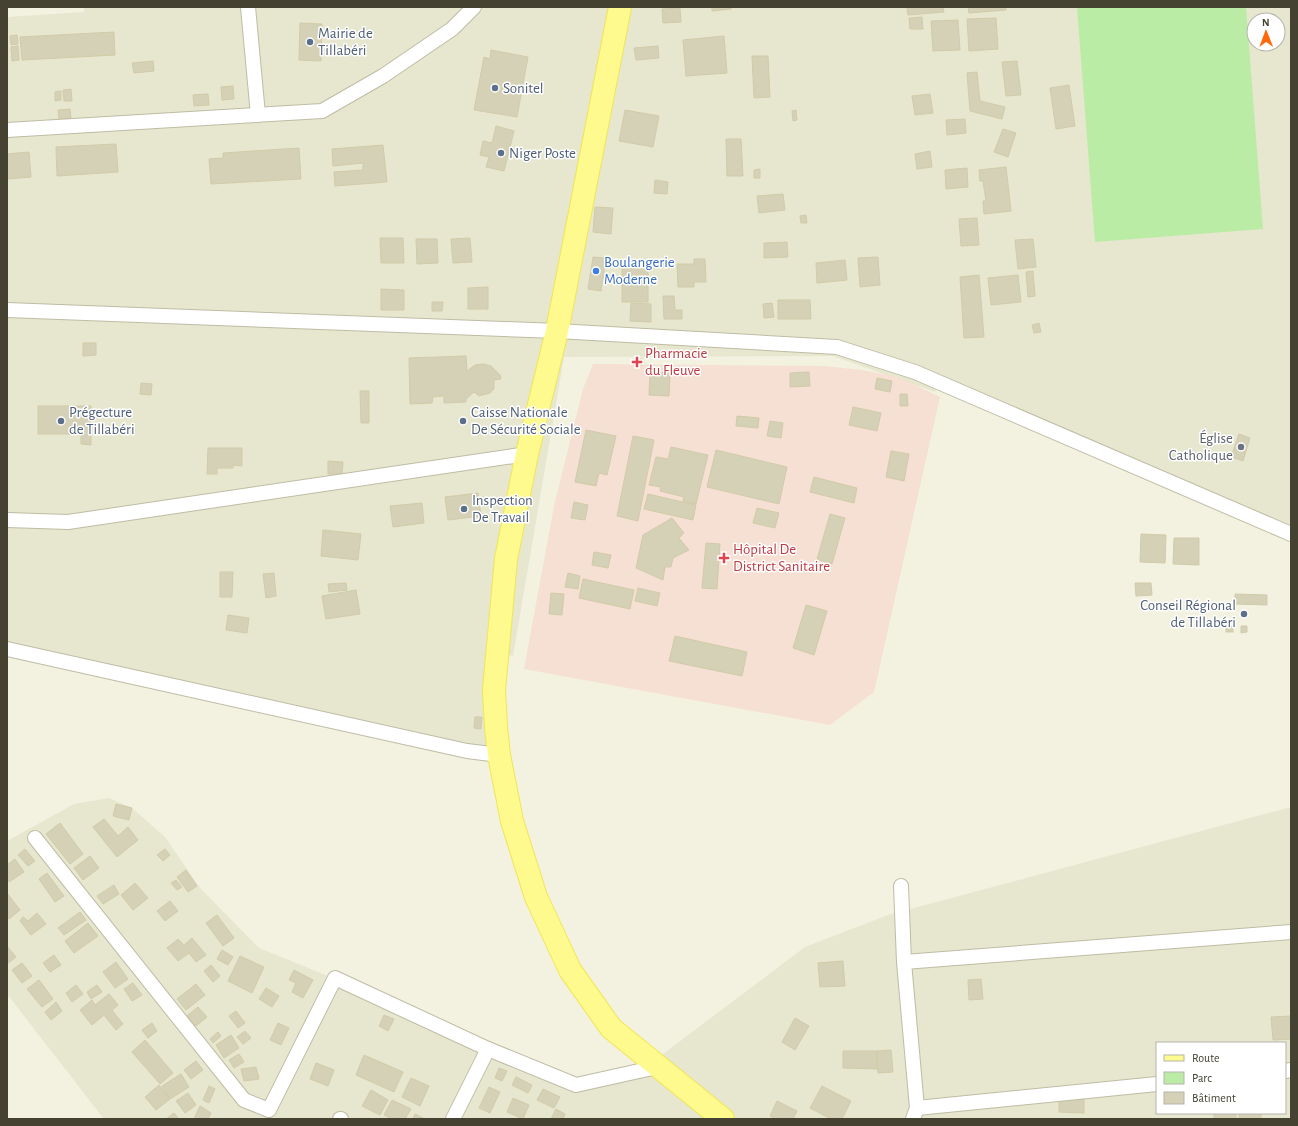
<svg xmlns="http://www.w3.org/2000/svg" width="1298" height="1126" viewBox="0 0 1298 1126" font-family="'Alegreya Sans',sans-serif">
<rect width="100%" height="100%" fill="#f3f2e1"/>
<g fill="#e7e6cf" fill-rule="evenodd">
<path d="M84 7H1291V534L938 379 935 392 833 356 564 357 513 656 495 652 494 747 469 749 7 647V17L84 12ZM1254 20H1278V44H1254Z"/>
<path d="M109 798 132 808 165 837 200 888 259 948 333 978 576 1086 647 1066 805 947 888 915 1291 807V1119H104L7 994V841L74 804ZM1157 1043H1285V1113H1157Z"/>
</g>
<path fill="#f5e0d3" d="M593 364 824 366 862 370 898 377 940 397 874 692 830 725 524 669 554 506 583 389Z"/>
<path fill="#bbeca5" d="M1077 7H1246L1263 229 1095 242Z"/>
<g fill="#d5d1b6" stroke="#d1cba8">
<path d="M712 7H731V9L712 11Z"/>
<path d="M907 7H943L944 12 908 15Z"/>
<path d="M968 7H1006V10L969 13Z"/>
<path d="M680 8 681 22 663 23 662 9Z"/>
<path d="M922 17 923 29H910L909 18Z"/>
<path d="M996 18 998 49 969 51 967 19Z"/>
<path d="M958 20 960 50 933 51 931 21Z"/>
<path d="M300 23 322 24 321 61 299 60Z"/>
<path d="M114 32 115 55 22 60 20 37Z"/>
<path d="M17 35 18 44 11 45 10 36Z"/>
<path d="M724 36 727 73 686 76 683 40Z"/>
<path d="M18 46 19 60 12 61 11 47Z"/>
<path d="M658 46 659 58 636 60 634 48Z"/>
<path d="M491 50 528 57 517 117 474 110 484 57 490 59Z"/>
<path d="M752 56H768L770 97 754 98Z"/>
<path d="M153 61 154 71 134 73 132 63Z"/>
<path d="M1017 61 1021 95 1006 96 1002 62Z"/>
<path d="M977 72 980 101 1005 107 1002 119 970 111 967 73Z"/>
<path d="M1069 85 1075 126 1056 129 1050 88Z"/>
<path d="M233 86 234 99 222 100 221 87Z"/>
<path d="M71 89 72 101H64L63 90Z"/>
<path d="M61 91V100L55 101V92Z"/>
<path d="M208 94 209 105 194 106 193 95Z"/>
<path d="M930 94 933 113 915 115 912 96Z"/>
<path d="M70 109 71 118 59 119 58 110Z"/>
<path d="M625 110 659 116 653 147 619 141Z"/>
<path d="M796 110 797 120 793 121 792 111Z"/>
<path d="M965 119 966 133 947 135 946 120Z"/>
<path d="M496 126 514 131 504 171 486 167 489 157 480 155 483 141 492 143Z"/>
<path d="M1003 129 1016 133 1008 157 994 152Z"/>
<path d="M726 139H741L743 176H727Z"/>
<path d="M116 144 118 172 57 176 56 147Z"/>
<path d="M383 145 387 182 335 186 334 172 363 170V163L333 166 332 149Z"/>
<path d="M299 148 301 179 211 184 209 159 223 158V153Z"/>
<path d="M930 151 932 167 917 169 915 154Z"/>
<path d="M29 152 31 177 7 179V154Z"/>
<path d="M1006 167 1011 211 984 214 983 201H986L983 181H980L979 170Z"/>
<path d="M967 168 968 187 946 189 945 170Z"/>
<path d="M760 169V178H754V170Z"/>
<path d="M655 180 668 182 667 194 654 193Z"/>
<path d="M783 194 785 210 759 213 757 196Z"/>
<path d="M595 207 613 208 611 234 593 232Z"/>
<path d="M806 215 807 223H801L800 216Z"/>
<path d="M977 218 979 245 961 246 959 219Z"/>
<path d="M380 238H403L404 263H381Z"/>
<path d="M470 238 472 262 453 263 451 239Z"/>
<path d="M416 239H437L438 263 417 264Z"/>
<path d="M1033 239 1036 267 1018 269 1015 240Z"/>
<path d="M787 242 788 257 764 258V243Z"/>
<path d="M593 257 606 258 601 291 588 289Z"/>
<path d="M878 257 880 285 860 287 858 258Z"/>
<path d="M694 259H705L706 282H694V287H678L677 264H694Z"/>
<path d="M845 260 847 280 817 283 816 263Z"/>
<rect x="622" y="268" width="26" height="34"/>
<path d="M1033 271 1035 296 1028 297 1026 272Z"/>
<path d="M979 275 984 337 964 338 960 277Z"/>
<path d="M1018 275 1021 302 991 305 988 278Z"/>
<path d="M488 287V309H468V288Z"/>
<path d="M381 289 404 290V310H381Z"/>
<path d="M663 296H674L675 310H682V319H664Z"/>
<path d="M778 300H810L811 319H778Z"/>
<path d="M432 302H443L442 311H432Z"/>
<path d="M631 303 651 304V322L630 321Z"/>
<path d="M772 303 774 317 764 318 763 304Z"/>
<path d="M1039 323 1041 332 1034 333 1032 325Z"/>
<path d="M83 343H96V355L83 356Z"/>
<path d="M466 356 467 371 475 365 483 364 491 366 500 375 501 379 494 380V389L490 393 479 396 474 392 466 399V402L444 403V396L433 397 432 403 410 404 409 358Z"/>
<rect x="634" y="359" width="9" height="6"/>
<path d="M650 372 670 373 669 396 649 395Z"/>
<path d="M809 372 810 386 790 387V373Z"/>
<path d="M877 378 892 381 890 392 875 389Z"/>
<path d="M141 383 152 384 151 395 140 394Z"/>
<path d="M360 391H369V423H361Z"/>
<path d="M900 394H907L908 406H900Z"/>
<path d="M38 406H91V445L81 444V434H38Z"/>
<path d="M853 407 881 413 877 431 849 425Z"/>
<path d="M737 416 759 418 758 428 736 426Z"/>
<path d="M770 421 783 423 781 438 767 436Z"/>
<path d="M586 430 616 436 607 475 599 473 596 486 575 482Z"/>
<path d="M1239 434 1250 438 1243 461 1231 457Z"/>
<path d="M633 436 654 440 638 521 617 516Z"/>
<path d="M671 447 708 455 696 504 683 501 684 497 660 491 661 487 649 485 656 457 668 459Z"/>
<path d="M208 448H242V466L233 465V468H217V474H207Z"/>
<path d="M716 450 787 467 779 504 707 487Z"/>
<path d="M891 451 909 454 904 481 886 477Z"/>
<path d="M328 461 343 462 342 474H328Z"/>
<path d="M814 477 857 488 854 503 810 492Z"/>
<path d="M478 493 481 516 448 520 445 497Z"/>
<path d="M648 494 696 505 693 520 644 509Z"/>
<path d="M574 502 588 505 585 520 571 518Z"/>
<path d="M422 503 424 523 393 527 390 506Z"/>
<path d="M757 508 779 513 775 528 753 523Z"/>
<path d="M830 514 845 518 832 564 817 559Z"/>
<path d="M672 518 684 533 679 538 689 550 673 558 671 567H665L663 580 636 568 643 535Z"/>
<path d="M323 530 361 534 358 560 321 556Z"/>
<path d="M1141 534 1166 535 1165 563 1140 562Z"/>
<path d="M1174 538H1199V565L1173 564Z"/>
<path d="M706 543 720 544 717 589 702 588Z"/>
<path d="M594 552 611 555 608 568 592 565Z"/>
<path d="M220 572H233L232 597H220Z"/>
<path d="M274 573 276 596 266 598 263 574Z"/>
<path d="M568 573 580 576 578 589 565 587Z"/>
<path d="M583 579 634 590 630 609 579 598Z"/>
<path d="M346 583 347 590 329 592 328 584Z"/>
<path d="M1135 583H1151L1152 595 1136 596Z"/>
<path d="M638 588 660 593 657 606 635 601Z"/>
<path d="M356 590 360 614 326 619 322 596Z"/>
<path d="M551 593 564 594 562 615 549 614Z"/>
<path d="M1235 594 1267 595V605L1235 604Z"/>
<path d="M806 605 827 611 814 655 793 648Z"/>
<path d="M228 615 249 618 247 633 226 630Z"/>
<rect x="1226" y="626" width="7" height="6"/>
<path d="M1241 626H1247V632L1241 633Z"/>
<path d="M675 636 747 652 742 676 669 661Z"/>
<path d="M475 717H482L481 729 474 728Z"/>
<path d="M116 804 132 808 129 820 113 816Z"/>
<path d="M104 819 118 836 128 827 138 840 117 857 93 827Z"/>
<path d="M60 823 83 854 70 864 46 834Z"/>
<path d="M25 849 35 861 28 866 18 855Z"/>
<path d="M165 849 170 855 163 861 157 855Z"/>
<path d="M90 856 99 868 83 880 74 868Z"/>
<path d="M15 859 24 872 9 882 7 878V865Z"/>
<path d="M186 870 197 886 188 892 177 877Z"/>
<path d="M47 873 64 896 55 902 39 879Z"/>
<path d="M176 880 182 887 177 890 171 883Z"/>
<path d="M135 883 148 898 133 910 121 895Z"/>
<path d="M114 885 119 894 103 904 97 896Z"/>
<path d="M7 893 20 910 9 919 7 916Z"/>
<path d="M170 901 178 911 165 921 157 911Z"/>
<path d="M80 912 86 920 64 935 58 928Z"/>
<path d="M37 913 46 924 31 935 20 921 23 917 28 921Z"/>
<path d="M217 915 234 938 223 946 206 923Z"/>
<path d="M88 923 98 936 74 953 65 941Z"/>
<path d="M192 938 206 955 196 962 189 953 178 961 167 948 178 939 184 945Z"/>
<path d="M7 946 16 957 7 964Z"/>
<path d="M222 950 233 957 228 965 217 959Z"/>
<path d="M54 955 61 965 50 972 43 963Z"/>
<path d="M240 956 264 967 252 993 228 981Z"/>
<path d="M843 961 845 986 820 987 818 963Z"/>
<path d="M116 962 128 979 115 988 103 972Z"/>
<path d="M22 963 32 976 22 983 12 970Z"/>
<path d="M211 965 220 976 213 982 204 971Z"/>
<path d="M294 970 313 980 303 998 292 992 296 983 289 980Z"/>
<path d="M981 979 983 999 969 1000 968 980Z"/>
<path d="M39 980 53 999 42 1007 27 989Z"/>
<path d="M133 983 142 995 132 1001 124 989Z"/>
<path d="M196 984 205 995 186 1010 177 999Z"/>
<path d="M76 985 83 994 72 1002 66 993Z"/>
<path d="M97 985 102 992 91 999 87 992Z"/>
<path d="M266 988 279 996 272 1007 259 999Z"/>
<path d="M109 994 118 1005 112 1010 123 1024 116 1030 104 1015 92 1025 80 1010 92 1000 95 1005Z"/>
<path d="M56 1002 62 1011 51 1020 45 1012Z"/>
<path d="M198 1007 207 1017 196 1026 187 1016Z"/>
<path d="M236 1011 245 1023 238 1028 229 1016Z"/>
<path d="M384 1015 394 1019 388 1031 379 1026Z"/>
<path d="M1291 1016V1039L1273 1040 1271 1017Z"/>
<path d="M795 1018 809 1026 795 1050 782 1042Z"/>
<path d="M152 1023 157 1031 148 1038 142 1030Z"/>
<path d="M278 1023 289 1028 281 1045 270 1040Z"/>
<path d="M245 1031 251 1038 243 1044 237 1037Z"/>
<path d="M218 1032 221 1036 213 1043 210 1039Z"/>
<path d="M231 1035 239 1048 224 1058 216 1045Z"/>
<path d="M145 1040 173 1073 160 1084 132 1052Z"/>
<path d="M891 1050 893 1072 878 1073 877 1051Z"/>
<path d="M843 1051H877V1069L843 1068Z"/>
<path d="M239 1054 244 1062 234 1068 229 1060Z"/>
<path d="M364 1055 403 1072 394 1092 356 1075Z"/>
<path d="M196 1061 203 1070 191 1079 184 1070Z"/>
<path d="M316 1063 334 1070 328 1086 310 1079Z"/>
<path d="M256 1067 259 1079 244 1081 241 1069Z"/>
<path d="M499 1068 507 1071 502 1081 495 1078Z"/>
<path d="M181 1074 189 1087 170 1099 162 1086Z"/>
<path d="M516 1077 532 1085 528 1093 512 1085Z"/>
<path d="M411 1078 429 1086 420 1106 402 1097Z"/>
<path d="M159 1085 170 1099 156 1110 145 1097Z"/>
<path d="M209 1086 215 1089 209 1103 203 1100Z"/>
<path d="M822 1086 851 1101 842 1119H831L810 1108Z"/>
<path d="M489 1087 500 1092 490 1113 479 1108Z"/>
<path d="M543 1089 560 1097 554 1108 537 1100Z"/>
<path d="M371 1090 388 1100 380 1115 362 1106Z"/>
<path d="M188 1093 196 1105 185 1113 176 1101Z"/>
<path d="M1059 1095H1084V1113L1059 1112Z"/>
<path d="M513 1098 529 1105 523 1119 507 1112Z"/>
<path d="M392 1100 411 1109 405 1119H392L384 1115Z"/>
<path d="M777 1101 797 1111 793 1119H776L770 1116Z"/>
<path d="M200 1106 211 1113 208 1119H194Z"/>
<path d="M556 1109 565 1114 563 1119H551Z"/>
<path d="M174 1113 179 1119H166Z"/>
<rect x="1214" y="1113" width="22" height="6"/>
<rect x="1239" y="1113" width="22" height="6"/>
<path d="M415 1114 425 1119H413Z"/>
</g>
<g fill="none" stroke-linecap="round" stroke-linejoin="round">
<defs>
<g id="minor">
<path d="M248 7 258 115"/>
<path d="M7 130 322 111 383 76 452 29 474 7"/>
<path d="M7 310 557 331 837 347 915 372 1291 534"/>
<path d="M7 520 68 522 527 454"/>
<path d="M7 649 467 751 499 755"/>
<path d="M35 838 244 1100 269 1110 335 978 488 1049 576 1085 657 1067"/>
<path d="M901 886 904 962 917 1108 913 1119"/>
<path d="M904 962 1291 932"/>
<path d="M1285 1071 1291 1070"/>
<path d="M917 1108 1157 1084"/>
<path d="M340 1119H341"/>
<path d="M453 1119 488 1049"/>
</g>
<path id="primary" d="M620 7 557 331 527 454 506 559 494 690 496 727 499 755 512 821 536 897 570 970 611 1028 723 1119"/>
</defs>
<use href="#minor" stroke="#bfbca4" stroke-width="16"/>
<use href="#primary" stroke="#f0e653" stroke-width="24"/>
<use href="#minor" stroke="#fff" stroke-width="14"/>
<use href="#primary" stroke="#fffa8e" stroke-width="22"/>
</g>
<g fill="#5c6f8a" stroke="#fff" stroke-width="1.5">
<circle cx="310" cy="42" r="4"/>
<circle cx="495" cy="88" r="4"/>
<circle cx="501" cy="153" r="4"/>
<circle cx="61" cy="421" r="4"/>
<circle cx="463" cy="421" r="4"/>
<circle cx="464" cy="509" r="4"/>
<circle cx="1244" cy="614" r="4"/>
</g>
<circle fill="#3f7fe0" stroke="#fff" stroke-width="1.5" cx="596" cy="271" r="4"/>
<g fill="#e0444e" stroke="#fff" stroke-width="1.5">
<path d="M635 356h4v4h4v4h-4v4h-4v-4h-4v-4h4z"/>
<path d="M722 552h4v4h4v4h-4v4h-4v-4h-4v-4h4z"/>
</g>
<circle fill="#6b7280" stroke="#fff" stroke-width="1.5" cx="1241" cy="447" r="4"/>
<g text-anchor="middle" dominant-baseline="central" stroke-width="3" stroke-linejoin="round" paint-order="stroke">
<g font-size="15" fill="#4e5e75" stroke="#fff" text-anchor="start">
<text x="318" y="33">Mairie de<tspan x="318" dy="17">Tillabéri</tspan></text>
<text x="503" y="88">Sonitel</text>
<text x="509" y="153">Niger Poste</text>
<text x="69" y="412">Prégecture<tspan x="69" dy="17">de Tillabéri</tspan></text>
<text x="471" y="412">Caisse Nationale<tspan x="471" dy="17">De Sécurité Sociale</tspan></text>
<text x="472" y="500">Inspection<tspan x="472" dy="17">De Travail</tspan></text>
<text x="1236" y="605" text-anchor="end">Conseil Régional<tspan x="1236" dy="17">de Tillabéri</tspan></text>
</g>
<g font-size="15" fill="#366cbe" stroke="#fff" text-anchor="start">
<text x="604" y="262">Boulangerie<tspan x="604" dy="17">Moderne</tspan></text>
</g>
<g font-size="15" fill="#be3a42" stroke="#fff" text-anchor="start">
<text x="645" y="353">Pharmacie<tspan x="645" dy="17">du Fleuve</tspan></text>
<text x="733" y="549">Hôpital De<tspan x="733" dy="17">District Sanitaire</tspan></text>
</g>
<g font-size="15" fill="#5b616d" stroke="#fff" text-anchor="end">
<text x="1233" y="438">Église<tspan x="1233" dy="17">Catholique</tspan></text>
</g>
</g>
<rect width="1298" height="1126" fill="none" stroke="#454232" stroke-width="16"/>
<rect x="1156" y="1042" width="130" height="72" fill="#ffffff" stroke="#b5b3ad"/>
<rect x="1164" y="1055" width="20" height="6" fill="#fffa8e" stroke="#b5b3ad"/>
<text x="1192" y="1062" font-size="12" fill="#454232">Route</text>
<rect x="1164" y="1072" width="20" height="12" fill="#bbeca5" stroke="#b5b3ad"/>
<text x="1192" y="1082" font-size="12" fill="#454232">Parc</text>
<rect x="1164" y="1092" width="20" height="12" fill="#d5d1b6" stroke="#b5b3ad"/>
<text x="1192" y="1102" font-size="12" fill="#454232">Bâtiment</text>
<g transform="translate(1266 32) rotate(359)"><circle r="19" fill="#ffffff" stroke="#b5b3ad"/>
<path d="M0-3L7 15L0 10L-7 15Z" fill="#ff6b0c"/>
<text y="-6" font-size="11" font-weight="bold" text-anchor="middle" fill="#454232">N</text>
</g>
</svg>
